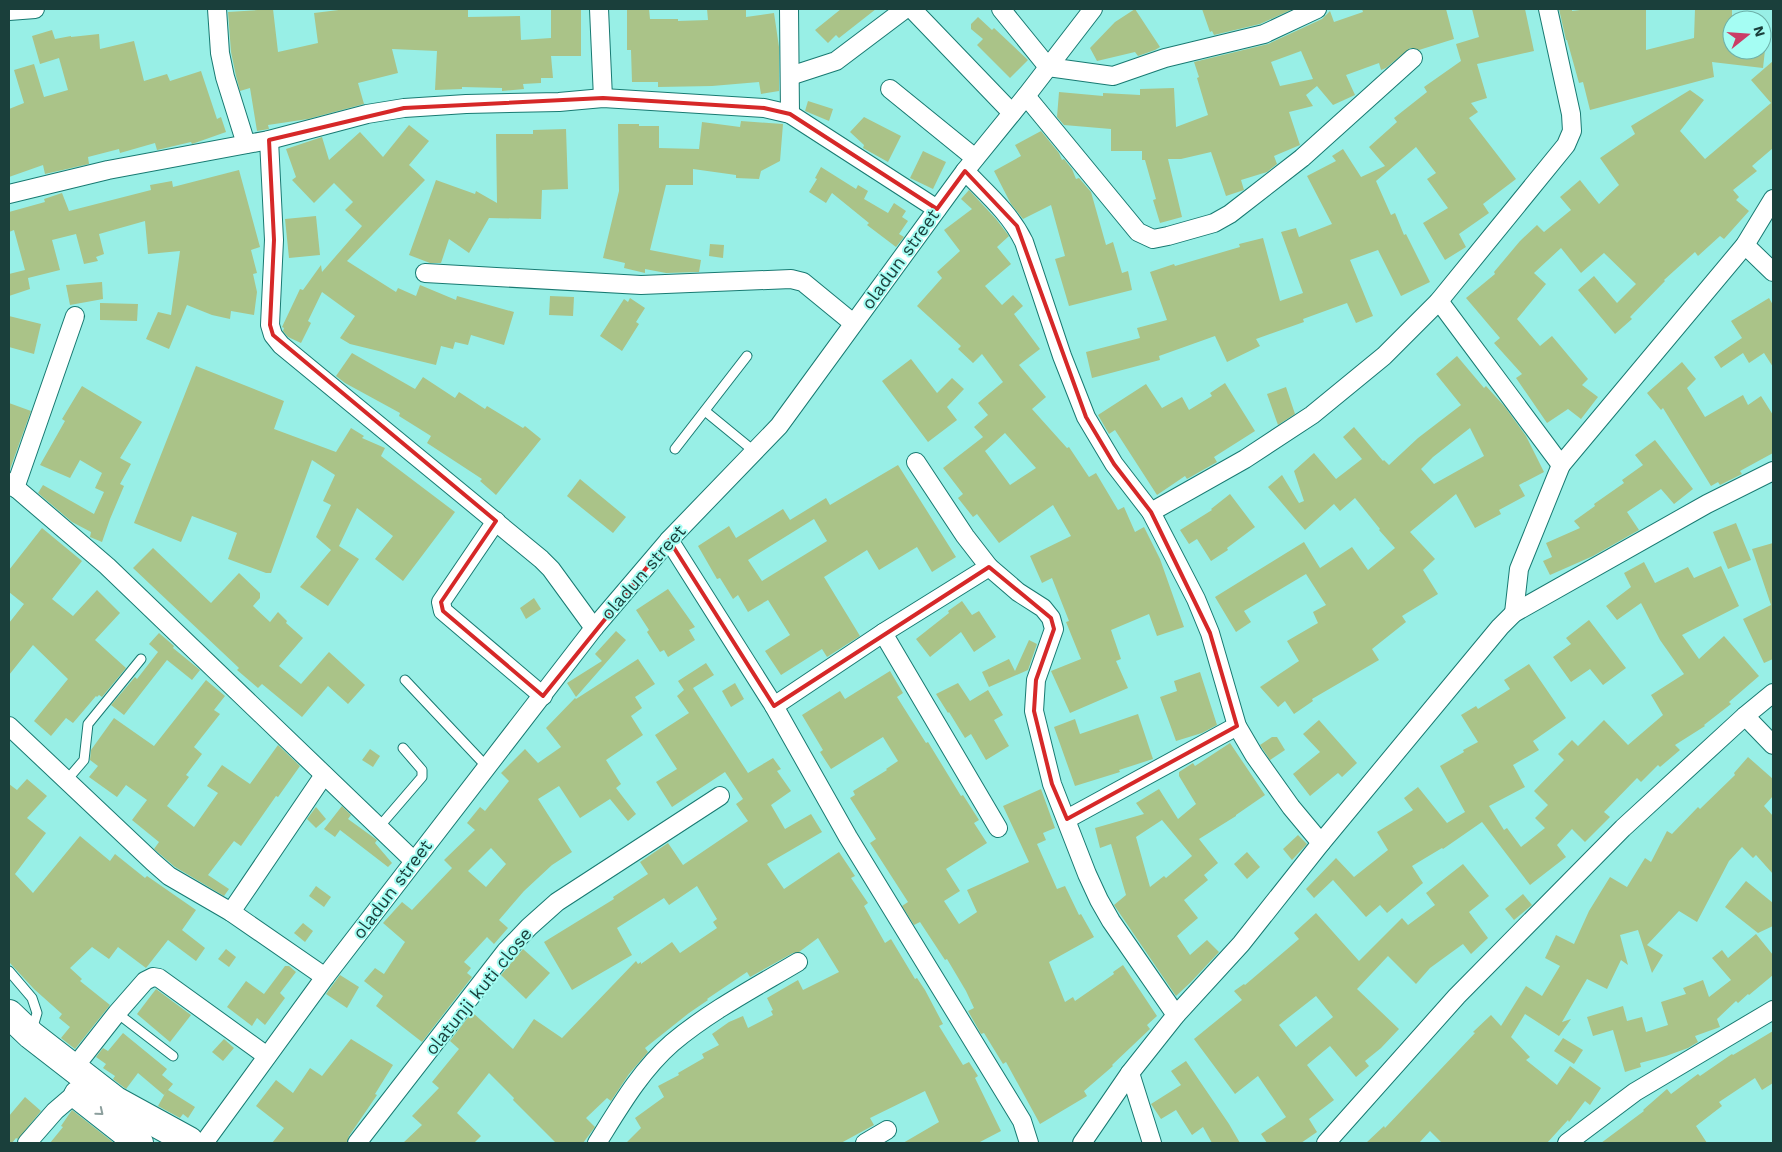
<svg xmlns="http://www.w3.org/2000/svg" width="1782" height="1152" viewBox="0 0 1782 1152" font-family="'Work Sans',sans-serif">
<rect width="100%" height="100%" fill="#98efe6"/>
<g fill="#aac388" fill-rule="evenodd">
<path d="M273 9 278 52 318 43 314 13 347 9H468V17L520 16 521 40 551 38V9H581V56H551L553 78H541V83L523 84 524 89 502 91V88L462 87V89L435 90 437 51 392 49 398 73 358 83 364 104 308 119 268 125 269 129 257 131 250 88 240 91 236 76 231 52 228 12Z"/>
<path d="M627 9H649L650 19H678V21L708 20 707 9H746V17L774 13 779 47V91L761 94 759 82 712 86 658 87V82H632L631 50H627Z"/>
<path d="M841 9H876L839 38 836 35 828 43 815 30Z"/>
<path d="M1135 9 1160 47 1155 50 1138 56 1135 52 1097 61 1090 48 1115 22Z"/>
<path d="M1202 9H1293L1260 24 1214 35 1212 31 1210 32Z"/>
<path d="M1362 9H1446L1454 39 1419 50 1410 48 1386 68 1381 70 1379 63 1346 75 1355 95 1333 105 1317 86 1306 95 1313 106 1289 112 1300 145 1274 156 1277 164 1267 172 1241 180 1244 190 1226 196 1211 152 1181 159H1168L1182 217 1160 223 1153 200 1156 199 1145 160H1142V151H1111V129L1064 125 1057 117 1059 92 1103 96V93L1140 95V89L1174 88 1176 127 1208 115 1197 78 1199 77 1194 62 1268 44 1322 19 1330 11 1334 22 1363 12ZM1301 51 1313 79 1280 86 1271 62Z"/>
<path d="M1472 9H1525L1534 51 1477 64 1487 98 1471 103 1478 112 1469 118 1516 179 1483 204 1489 213 1459 234 1466 247 1445 260 1423 223 1448 208 1427 179 1436 173 1416 147 1376 181 1391 215 1395 213 1404 235 1406 234 1430 282 1401 296 1378 250 1350 260 1373 316 1356 323 1347 303 1303 319 1304 322 1256 339 1260 346 1227 362 1215 336 1159 356 1160 360 1092 378 1086 352 1140 338 1137 328 1167 320 1150 272 1174 264 1175 266 1240 247 1239 244 1263 238 1280 301 1303 293 1281 232 1296 228 1299 237 1332 224 1307 176 1336 161 1332 156 1343 149 1361 177 1385 166 1369 147 1397 122 1394 118 1427 92 1424 87 1461 61 1456 44 1479 37Z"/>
<path d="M1559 9H1572V11L1588 9H1646V50L1694 38 1695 9 1732 10V50H1765L1763 68 1712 62 1714 77 1590 110 1583 82 1579 83 1567 40H1566Z"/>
<path d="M978 17 992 30 994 28 1028 60 1010 78 977 45 983 39 971 29V24Z"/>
<path d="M52 30 55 39 71 36V37L99 34 100 49 134 41 144 81 167 74 170 81 201 71 217 119 221 117 226 132 192 144 191 142 157 150 155 143 120 153 119 149 88 157 89 164 45 174 43 165 9 177V109L24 103 14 70 34 64 44 97 68 90 59 58 40 64 32 36Z"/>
<path d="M1773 61V148L1752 166 1757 171 1733 190 1739 197 1736 200 1749 211 1724 239 1720 236 1698 256 1695 252 1664 280 1665 281 1630 317 1632 319 1615 334 1578 290 1594 276 1617 303 1636 284 1604 253 1581 273 1561 248 1534 273 1546 284 1517 319 1540 346 1552 336 1588 379 1582 385 1598 397 1581 419 1568 409 1547 423 1516 378 1522 374 1494 343 1500 338 1466 298 1495 274 1494 272 1520 241 1537 225 1544 232 1571 210 1560 197 1580 180 1599 204 1619 185 1600 158 1635 134 1631 126 1690 90 1704 100 1680 131 1705 159 1771 103 1751 80Z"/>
<path d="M808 101 833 109 829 121 805 111Z"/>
<path d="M864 117 901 136 888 162 863 148 864 145 850 132Z"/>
<path d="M741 121 783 124 780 161 761 171 759 179 736 178V175L693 169V185H666L650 250 701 260 699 272 666 273 645 269V273L624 268 625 263 603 258 619 191 618 124H639V126H659V148L699 149 702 122 740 127Z"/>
<path d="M409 125 429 141 409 165 425 180 347 261 396 292 398 288 416 296 420 285 456 300 457 296 514 312 504 345 471 335 468 345 455 342 453 349 441 346 436 365 350 344 340 338 355 316 322 292 308 321 311 323 301 343 288 337 283 331 284 328 282 327 300 289 303 290 321 265 322 272 362 226 345 210 353 202 334 183 314 203 292 180 296 177 286 149 322 137 329 160 360 132 383 157Z"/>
<path d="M566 129 568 189 542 190 541 219 489 218 469 253 449 239 441 263H430L409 255 436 180 475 194 476 191 497 203 496 134H533V130Z"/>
<path d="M1041 131 1059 153 1062 160 1064 159 1072 169 1076 179 1079 178 1091 192 1106 245 1113 242 1122 273 1128 271 1132 290 1069 306 1055 259 1065 256 1051 205 1023 219 1011 204 994 171 1021 156 1015 145Z"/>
<path d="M923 151 946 162 933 189 910 178Z"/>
<path d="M821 167 856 189 858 185 868 191 864 199 888 213 894 203 906 211 902 217 908 221 899 234 904 237 896 247 867 225 869 223 832 193 826 203 809 192 817 179 815 178Z"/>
<path d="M239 170 260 247 251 250 257 273 253 274 257 292 254 315 231 311 230 319 212 315 187 305 169 349 146 339 158 312 171 315 180 251 148 254 145 221 99 234 104 254 96 257 98 261 84 264 76 234 52 240 60 270 28 278 30 289 9 296V274L25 270 14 230 9 232V212L45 202 44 199 62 193 69 211 151 190 150 185 172 181 173 187Z"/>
<path d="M969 190 996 219 1009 236 997 247 1011 264 985 286 1002 305 1013 295 1023 306 1014 314 1040 349 1019 365 1046 397 1032 409 1067 448 1069 447 1089 477 1096 473 1118 510 1124 507 1135 532 1144 527 1160 559 1184 627 1157 636 1149 614 1111 630 1121 659 1116 661 1128 688 1070 713 1051 671 1081 659 1066 622 1069 621 1052 578 1042 583 1030 556 1071 536 1053 505 999 543 977 514 973 517 958 498 963 494 943 468 983 437 974 427 988 415 978 403 1003 382 982 354 973 363 958 349 961 346 917 306 942 278 937 272 960 251 944 230 972 209 961 199ZM1005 433 1036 468 1010 485 985 451Z"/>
<path d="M316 216 320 255 289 258 285 219Z"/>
<path d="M710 244 724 245 723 258 709 256Z"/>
<path d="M102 282 103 299 70 305 66 285Z"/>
<path d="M550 296 574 297 573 316 549 315Z"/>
<path d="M630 298 645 308 636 322 639 324 622 351 600 336 624 299 628 302Z"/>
<path d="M1769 298 1773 305V367L1764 353 1749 363 1743 353 1721 368 1714 357 1742 338 1731 321Z"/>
<path d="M100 303 138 304 137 321 100 320Z"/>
<path d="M9 316 41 324 34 354 9 347Z"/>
<path d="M352 353 415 389 423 377 455 398 459 392 485 409 487 406 523 428 525 426 541 439 496 495 480 481 482 479 427 443 431 436 399 416 400 413 345 383 336 376Z"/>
<path d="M1457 356 1484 388 1486 386 1505 407 1526 436 1544 472 1519 485 1525 496 1499 510 1501 514 1475 528 1456 494 1410 532 1435 559 1423 570 1438 594 1402 616 1406 622 1372 649 1379 660 1312 699 1313 701 1294 714 1285 701 1278 707 1260 687 1299 661 1287 641 1318 623 1313 612 1326 605 1306 574 1244 611 1251 622 1236 632 1215 597 1304 542 1320 568 1352 547 1368 570 1395 548 1379 530 1380 529 1355 498 1340 511 1334 504 1305 530 1268 487 1282 475 1299 503 1304 501 1294 471 1314 453 1336 479 1362 459 1343 437 1354 427 1383 461 1384 460 1389 465 1418 438 1461 405 1436 374ZM1470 428 1484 456 1434 484 1421 469 1433 457Z"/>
<path d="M911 359 937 393 952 378 964 389 947 407 957 420 928 442 882 381Z"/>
<path d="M1682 362 1696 379 1687 388 1705 417 1743 395 1748 405 1761 396 1773 415V453L1740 471 1742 474 1720 485 1718 482 1711 486 1663 408 1661 410 1647 393Z"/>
<path d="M196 366 284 401 274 429 336 452 351 428 364 436 362 438 385 448 381 456 455 512 403 581 375 559 393 536 357 508 339 546 359 559 328 606 300 587 331 550 316 537 331 505 323 501 335 475 312 460 271 573H266L228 559 237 533 192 516 181 542 134 523Z"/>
<path d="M1225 383 1255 431 1214 457 1217 462 1187 479 1185 476 1157 495 1115 430 1109 434 1098 415 1146 384 1162 408 1182 397 1189 410 1212 396 1210 393Z"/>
<path d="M82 386 142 422 120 458 131 464 120 484 124 486 110 519 102 542 90 537 91 532 72 522 38 493 43 485 94 514 104 492 95 488 102 473 80 460 70 478 40 465 65 421 62 419Z"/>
<path d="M1286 387 1295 414 1278 425 1267 394Z"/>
<path d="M9 403 31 411 9 472Z"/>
<path d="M1655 440 1693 489 1674 504 1661 489 1627 512 1639 530 1593 556 1550 575 1543 561 1552 557 1546 543 1580 528 1574 521 1595 506 1594 504 1624 483 1622 480 1643 465 1635 455Z"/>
<path d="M898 465 956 557 932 572 917 547 879 570 867 550 824 577 860 636 827 657 822 649 781 675 765 651 790 635 768 600 748 612 738 595 733 599 720 578 717 579 698 546 729 526 736 538 783 509 790 520 826 498 830 505ZM814 519 827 541 762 581 748 560Z"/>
<path d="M580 479 626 517 613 533 567 496Z"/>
<path d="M1230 494 1255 527 1227 548 1228 550 1211 561 1197 539 1189 544 1180 530 1212 510 1211 509Z"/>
<path d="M1736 523 1751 560 1728 569 1713 532Z"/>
<path d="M42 528 82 561 52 599 73 616 97 590 120 613 95 640 126 668 102 697 99 695 97 697 96 696 73 723 66 718 51 736 34 721 68 679 33 645 9 675V623L24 604 9 592V570Z"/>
<path d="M1773 543V659L1764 663 1743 619 1771 605 1752 549Z"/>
<path d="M153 548 211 603 239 573 260 593V598L253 606 270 622 278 612 287 621 286 623 303 638 279 666 301 684 329 652 365 685 348 704 328 686 302 717 262 684 258 688 237 670 239 668 133 568Z"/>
<path d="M1644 562 1655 583 1688 567 1694 578 1721 566 1739 606 1682 635 1699 659 1724 636 1759 676 1729 702 1731 704 1704 725 1705 726 1675 745 1680 750 1660 767 1658 765 1641 782 1637 778 1604 812 1610 817 1585 842 1572 829 1557 845 1566 857 1530 885 1482 822 1443 849 1442 848 1412 866 1423 883 1387 913 1380 905 1366 917 1333 880 1314 898 1306 889 1336 858 1354 877 1388 850 1377 832 1413 810 1404 798 1418 787 1447 823 1465 812 1440 766 1464 752 1463 750 1478 742 1461 715 1476 706 1478 709 1510 689 1504 680 1529 664 1566 718 1533 741 1539 750 1513 765 1525 787 1489 806 1504 830 1507 828 1521 847 1545 828 1535 818 1548 805 1534 791 1564 760 1558 754 1572 740 1578 746 1604 720 1628 745 1663 715 1651 695 1684 674 1660 640 1641 603 1617 620 1606 606 1631 587 1624 573Z"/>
<path d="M668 589 695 627 689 630 695 640 668 657 664 650 660 652 647 632 649 630 636 610Z"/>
<path d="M534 598 541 609 526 619 520 608Z"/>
<path d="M962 601 972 615 979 611 996 637 974 652 961 632 930 657 916 639 949 613 948 611Z"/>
<path d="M1589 620 1626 668 1603 685 1590 669 1571 682 1553 657 1571 644 1566 638Z"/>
<path d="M616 631 626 640 576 697 567 683 602 661 595 654Z"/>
<path d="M159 633 174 646 173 648 200 670 192 680 167 660 124 715 111 705 135 677 137 679 158 652 149 644Z"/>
<path d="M1029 640 1037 644 1028 670 989 687 982 672 1009 659 1015 671Z"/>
<path d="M638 659 655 684 635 697 642 708 631 716 643 735 606 760 621 784 616 788 636 814 628 821 610 799 580 818 559 786 538 799 572 852 552 865 524 891 499 920 508 928 494 944 487 937 464 962 471 968 467 973 472 977 422 1042 376 1006 383 996 364 981 375 968 384 974 405 942 383 923 402 902 412 910 452 868 444 860 475 830 467 823 480 807 485 811 509 781 501 773 525 749 538 763 561 747 546 728 575 698 576 699ZM491 848 506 864 486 887 468 871Z"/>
<path d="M706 663 714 675 693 688 748 773 773 758 781 769 777 771 791 791 771 805 785 829 811 814 822 832 767 864 784 889 839 852 855 876 851 878 868 903 864 906 885 943 891 939 915 979 917 978 925 990 943 1024 939 1026 963 1065 969 1062 978 1076 975 1078 1001 1131 978 1143H903L939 1122 925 1091 870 1118 874 1125 841 1143H626L641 1128 635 1118 664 1097 658 1086 679 1075 678 1073 704 1058 702 1054 719 1045 712 1034 729 1022 743 1016 748 1028 773 1015 771 1011 773 1010 767 998 798 980 803 990 839 972 818 938 799 952 793 953 750 977 747 972 707 999 708 1000 689 1013 645 1048 648 1052 629 1074 611 1101 607 1098 586 1118 595 1127 583 1143H556L513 1100 514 1098 489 1073 457 1113 481 1136 474 1143H403L422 1125 412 1116 439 1088 432 1082 459 1049 450 1041 472 1012 513 1049 534 1019 562 1038 636 961 638 964 641 962V964L672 942 680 953 717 928 713 922 717 919 697 886 669 905 664 898 617 928 632 955 572 990 544 942 614 899 613 897 648 874 640 862 668 843 683 865 748 821 736 804 743 799 725 772 672 807 656 782 677 769 655 735 689 713 677 696 684 690 678 681Z"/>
<path d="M890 671 903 693 897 697 926 743 928 742 961 796 963 795 979 820 974 823 987 843 946 869 960 891 944 901 959 924 977 912 967 890 1029 862 1003 806 1041 789 1055 828 1043 833 1046 840 1037 844 1057 889 1065 886 1079 915 1081 914 1094 937 1049 962 1065 1002 1073 997 1075 1001 1114 974 1113 972 1123 965 1157 1016 1147 1025 1150 1029 1112 1065 1113 1066 1084 1091 1087 1096 1040 1124 1006 1062 1003 1064 984 1033 981 1034 968 1011 974 1008 966 991 947 959 945 960 920 922 914 925 902 906 908 902 870 843 876 839 850 798 855 795 853 791 887 770 886 769 898 761 883 737 831 769 820 752 823 750 802 715 840 691 845 699Z"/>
<path d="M1200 672 1217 725 1202 733 1176 741 1160 697 1177 691 1174 681Z"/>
<path d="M206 680 225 696 214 710 220 714 194 747 202 754 186 775 189 777 167 806 194 827 218 793 207 786 222 765 250 784 278 745 300 766 278 797 276 796 241 846 234 841 208 875 229 889 224 896 175 867 154 849 159 842 132 820 147 800 126 785 117 797 89 777 98 766 90 760 91 750 114 718 154 746Z"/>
<path d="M735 683 744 699 731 707 722 691Z"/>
<path d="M958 683 970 701 988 690 1003 715 994 720 1009 746 986 760 971 734 965 738 949 712 948 713 936 694Z"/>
<path d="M1138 714 1153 759 1119 770 1120 772 1075 786 1054 727 1075 719 1080 734Z"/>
<path d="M1319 720 1357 763 1342 777 1338 773 1310 796 1293 774 1320 752 1303 734Z"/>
<path d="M1272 737H1277L1285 750 1270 760 1260 745Z"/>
<path d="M1230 743 1265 795 1236 815V816L1199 839 1218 863 1204 875 1208 880 1184 900 1198 918 1177 936 1190 955 1207 940 1219 952 1191 982 1176 996 1114 905 1126 895 1111 844 1100 848 1095 828 1144 814 1136 803 1159 789 1178 819 1196 804 1179 776V772L1193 763 1195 766ZM1162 820 1192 856 1166 878 1164 876 1150 887 1136 837Z"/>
<path d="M370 749 380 756 373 767 362 760Z"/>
<path d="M1748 757 1773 779V796L1764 806 1773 816V874L1756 855 1753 858 1742 847 1729 861 1697 922 1679 911 1647 945 1663 955 1652 973 1638 930 1620 935 1628 965 1621 960 1607 989 1587 979 1562 1022 1571 1019 1559 1036 1525 1014 1511 1037 1530 1057 1526 1060 1557 1085 1570 1066 1601 1088 1590 1105 1585 1101 1569 1122 1568 1120 1547 1143H1442L1430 1131 1419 1143H1366L1384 1126 1385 1128 1475 1033 1473 1032 1491 1015 1501 1026 1526 986 1542 996 1560 966 1545 958 1556 935 1574 944 1589 911 1610 877 1627 887 1645 858 1651 862 1667 831 1672 834 1698 807 1700 809 1735 775 1734 773Z"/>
<path d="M27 779 47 796 27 818 46 833 15 874 33 893 80 836 110 861 115 854 145 878 147 876 196 910 182 930 205 948 196 961 168 940 146 968 118 947 109 959 92 947 70 968 82 979 80 981 110 1005 75 1049 61 1038 70 1027 59 1018 62 1014 34 989 9 962V784L17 790Z"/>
<path d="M342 806 351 815 348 819 377 840 375 843 392 863 388 867 340 830 335 837 324 829Z"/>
<path d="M316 807 326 819 316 828 307 819Z"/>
<path d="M1298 835 1307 844 1292 860 1283 849Z"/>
<path d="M1247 852 1260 867 1247 879 1234 864Z"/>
<path d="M1463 864 1489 896 1469 912 1488 938 1471 954 1463 944 1430 968 1416 984 1388 956 1357 989 1399 1029 1381 1048 1365 1061 1369 1066 1356 1077 1330 1046 1307 1065 1334 1100 1309 1119 1317 1132 1301 1143H1267L1261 1134 1286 1117 1258 1076 1235 1094 1194 1039 1242 1000 1234 991 1244 984 1245 985 1299 939 1294 933 1316 913 1359 961 1402 918 1408 925 1435 905 1426 893ZM1316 996 1333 1017 1296 1047 1279 1025Z"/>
<path d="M1746 881 1773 903V926L1758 933 1725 907Z"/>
<path d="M316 886 331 897 324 907 309 896Z"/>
<path d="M1523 894 1532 905 1514 920 1505 909Z"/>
<path d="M303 923 313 931 305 942 294 933Z"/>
<path d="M1756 934 1773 955V975L1749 995 1748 994 1738 1003 1736 1001 1717 1019 1720 1027 1695 1036 1698 1042 1688 1048 1666 1056 1640 1063 1641 1067 1625 1072 1613 1030 1593 1036 1587 1017 1623 1006 1627 1021 1642 1017 1646 1032 1668 1025 1661 1002 1686 994 1683 988 1703 980 1709 997 1731 980 1712 958 1722 950 1728 958Z"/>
<path d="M226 949 236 957 229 967 218 959Z"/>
<path d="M523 949 550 973 526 999 501 975Z"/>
<path d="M285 966H289L296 972 280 993 285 998 265 1025 257 1018 252 1026 227 1007 246 981 264 994Z"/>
<path d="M340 975 359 987 347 1008 326 994Z"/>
<path d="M156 989 191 1015 170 1042 137 1014Z"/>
<path d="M1773 1031V1083L1762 1090 1755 1078 1719 1102 1722 1106 1696 1126 1707 1143H1601L1644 1111 1643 1110 1667 1089 1671 1094 1698 1074 1700 1076 1732 1054 1733 1055Z"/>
<path d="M123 1033 167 1069 162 1075 173 1084 168 1090 195 1107 188 1118 183 1114 180 1118 158 1106 167 1090 164 1095 138 1073 126 1089 113 1079 115 1076 103 1068 106 1064 96 1057 103 1048 108 1051Z"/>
<path d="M1563 1038 1583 1050 1574 1064 1554 1051Z"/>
<path d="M224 1039 234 1048 223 1061 212 1052Z"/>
<path d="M351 1039 393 1065 375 1094 377 1095 349 1136 347 1143H272L284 1128 256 1106 276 1080 293 1093 310 1068 322 1076Z"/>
<path d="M1186 1061 1229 1124 1240 1143H1212L1203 1127 1192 1135 1176 1110 1161 1119 1151 1104 1181 1085 1171 1071Z"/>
<path d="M25 1097 41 1111 18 1139 16 1138 12 1143H9V1116Z"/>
<path d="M72 1110 114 1143H50L63 1127 61 1126Z"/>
</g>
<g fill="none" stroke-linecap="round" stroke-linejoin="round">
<defs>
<g id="lane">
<path d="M705 411 755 452"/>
<path d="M675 449 747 356"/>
<path d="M405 680 487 767"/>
<path d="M66 781 84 760 88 724 141 659"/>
<path d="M379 827 422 777V770L403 748"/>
<path d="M9 971 32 998 37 1013 32 1030"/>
<path d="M117 1013 173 1056"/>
</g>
<g id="street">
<path d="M217 9 220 53 225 77 246 144"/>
<path d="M599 9 603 98"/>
<path d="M789 9 790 114"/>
<path d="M912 9 1012 113"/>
<path d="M1001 9 1048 67 1113 76 1165 58 1264 34 1317 9"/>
<path d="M9 11 35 9"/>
<path d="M790 76 836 61 905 9"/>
<path d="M890 89 975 158"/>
<path d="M1026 96 1138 232 1153 239 1168 236 1214 223 1230 214 1302 158 1413 58"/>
<path d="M269 140 274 240 270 325 273 335 281 345 541 559 551 569 594 628"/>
<path d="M965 171C986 193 1010 213 1024 242L1062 356 1086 417 1114 464 1151 512 1196 599 1210 633 1237 726 1254 755 1291 807 1321 843"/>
<path d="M9 194 108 170 269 140 367 114 404 108 466 104 559 102 603 98 764 108 790 114 937 209"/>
<path d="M1745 245 1773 272"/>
<path d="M425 273 641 285 791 279 803 282 853 323"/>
<path d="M1439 301 1561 465 1745 245 1773 199"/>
<path d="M916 462 965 536 989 567"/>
<path d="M9 482 107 566 414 861"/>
<path d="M15 488 75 316"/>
<path d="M1151 512 1245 459 1312 415 1384 356 1439 301 1566 145 1572 131 1571 114 1548 9"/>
<path d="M496 521 441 602 443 611 543 696"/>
<path d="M669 540 774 706 848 837 1008 1098 1022 1121 1029 1143"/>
<path d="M1514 613 1519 569 1561 465"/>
<path d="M883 633 998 828"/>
<path d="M774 706 883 633 989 567 1018 592 1043 608 1051 618 1054 629 1036 680 1034 711 1052 784 1087 874 1099 900 1111 921 1176 1015"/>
<path d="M1745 716 1773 745"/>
<path d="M9 726 153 862 169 876 231 912 325 977"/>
<path d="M1067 819 1237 726"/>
<path d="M231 912 324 775"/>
<path d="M73 1069 117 1013 145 981 153 977 159 978 267 1056"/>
<path d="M1130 1073 1152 1143"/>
<path d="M27 1143 55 1111 76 1093"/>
<path d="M204 1143 325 977 594 628 669 540 779 426 965 171 1026 96 1093 9"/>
<path d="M357 1143 506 951 529 927 557 902 720 796"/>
<path d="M597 1143C619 1108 640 1071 672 1043 710 1011 756 987 798 962"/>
<path d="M865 1143 887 1130"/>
<path d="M1082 1143 1130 1073 1176 1015 1241 944 1321 843 1500 627 1514 613 1707 504 1773 471"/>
<path d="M1326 1143 1457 996 1623 828 1745 716 1773 693"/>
<path d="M1567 1143 1635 1092 1773 1010"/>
</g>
<g id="primary">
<path d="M9 1014 31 1035 116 1101 189 1141"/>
<path d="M78 1095 139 1143"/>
</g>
</defs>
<use href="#lane" stroke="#187a72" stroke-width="11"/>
<use href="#street" stroke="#187a72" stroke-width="20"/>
<use href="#primary" stroke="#187a72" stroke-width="30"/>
<use href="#lane" stroke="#fff" stroke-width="9"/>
<use href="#street" stroke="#fff" stroke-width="18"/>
<use href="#primary" stroke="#fff" stroke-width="28"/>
</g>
<defs><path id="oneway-chevron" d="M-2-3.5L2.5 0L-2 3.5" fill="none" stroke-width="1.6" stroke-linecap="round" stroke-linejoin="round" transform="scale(1.25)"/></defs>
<use stroke="#8c9f9d" href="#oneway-chevron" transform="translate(100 1112) rotate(39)"/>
<path fill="none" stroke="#d62828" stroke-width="4" stroke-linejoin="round" d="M603 98 764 108 790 114 937 209 965 171 1017 226 1086 417 1114 464 1151 512 1210 633 1237 726 1067 819 1052 784 1034 711 1036 680 1054 629 1051 618 989 567 774 706 669 540 543 696 443 611 441 602 496 521 273 335 270 325 274 240 269 140 404 108Z"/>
<g text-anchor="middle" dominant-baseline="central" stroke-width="4" stroke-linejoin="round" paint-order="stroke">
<g font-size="18" fill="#1a3f3b" stroke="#a5fdf3">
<text transform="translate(900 259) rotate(-54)">oladun street</text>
<text transform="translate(643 572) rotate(-49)">oladun street</text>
<text transform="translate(392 889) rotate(-53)">oladun street</text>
<text transform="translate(478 991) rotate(-51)">olatunji kuti close</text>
</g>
</g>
<rect width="1782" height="1152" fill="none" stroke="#1a3f3b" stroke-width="20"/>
<g transform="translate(1747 35) rotate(73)"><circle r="24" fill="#a5fdf3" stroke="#6db1a9"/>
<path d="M0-4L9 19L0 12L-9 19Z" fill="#cb3c66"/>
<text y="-8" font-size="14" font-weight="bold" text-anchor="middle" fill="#1a3f3b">N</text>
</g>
</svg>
